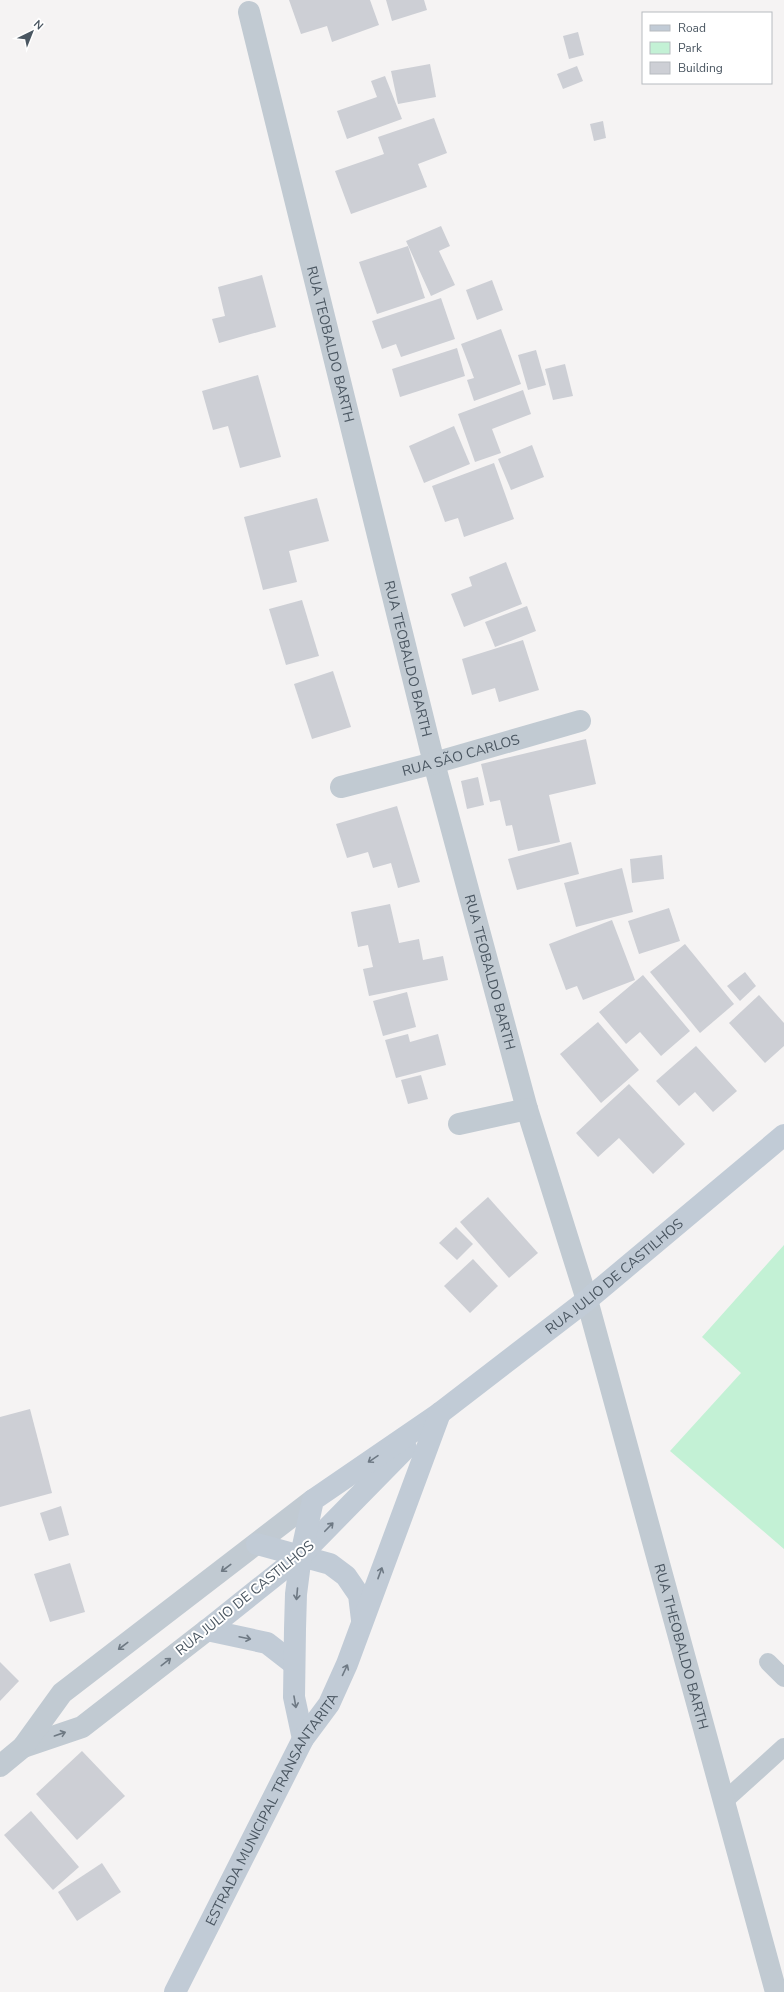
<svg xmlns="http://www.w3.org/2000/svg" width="784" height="1992" viewBox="0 0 784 1992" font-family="'Nunito Sans',sans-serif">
<rect width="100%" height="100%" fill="#f5f3f3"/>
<path fill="#c3f1d5" d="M784 1245V1549L670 1451 741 1373 702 1337Z"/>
<g fill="#cdcfd5">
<path d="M289 0H370L379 25 332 42 327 26 301 34Z"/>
<path d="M386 0H424L427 10 392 21Z"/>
<path d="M578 32 584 55 569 59 563 36Z"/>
<path d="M430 64 436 97 398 104 391 71Z"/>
<path d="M577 66 583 81 563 89 557 74Z"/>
<path d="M385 76 402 119 347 139 337 111 377 97 371 81Z"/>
<path d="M434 118 447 153 418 164 427 187 351 214 335 171 384 154 378 137Z"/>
<path d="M603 121 606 138 594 141 590 124Z"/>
<path d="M441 226 450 246 439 251 455 285 431 296 406 241Z"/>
<path d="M408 246 425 298 377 314 359 262Z"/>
<path d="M262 275 276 327 219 343 212 319 225 316 218 287Z"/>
<path d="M492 280 503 310 477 320 466 290Z"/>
<path d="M441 298 455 339 401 357 396 344 382 349 372 321Z"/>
<path d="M501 329 521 384 474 401 467 380 474 378 461 344Z"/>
<path d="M457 348 465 376 400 397 392 369Z"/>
<path d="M536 350 546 385 528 390 518 355Z"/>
<path d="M565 364 573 396 553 400 545 369Z"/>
<path d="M258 375 281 457 240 468 228 426 213 430 202 391Z"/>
<path d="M523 390 531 414 492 429 501 453 475 462 458 414Z"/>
<path d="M454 426 470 464 424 483 409 446Z"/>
<path d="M532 445 544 477 511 490 498 459Z"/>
<path d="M494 463 514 519 464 537 458 518 445 522 432 486Z"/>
<path d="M317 498 329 541 289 551 297 582 263 590 244 517Z"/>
<path d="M506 562 522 604 464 627 451 594 472 586 469 577Z"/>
<path d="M302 600 319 656 286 665 269 609Z"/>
<path d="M527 606 536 631 495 647 485 622Z"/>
<path d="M523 640 539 690 499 702 495 688 472 695 462 659Z"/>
<path d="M333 671 351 727 312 739 294 684Z"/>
<path d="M586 739 596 784 549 795 560 842 518 851 512 825 506 826 500 800 490 802 481 764Z"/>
<path d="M478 777 484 805 467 809 461 781Z"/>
<path d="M397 806 420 882 398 888 391 863 373 868 368 852 347 858 336 824Z"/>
<path d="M571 842 579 874 517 890 508 859Z"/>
<path d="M662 855 664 879 632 883 630 859Z"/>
<path d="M622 868 633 912 576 927 564 883Z"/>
<path d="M390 904 399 943 419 939 423 960 443 956 448 980 369 996 363 969 373 967 368 945 358 947 351 912Z"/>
<path d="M669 908 680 941 639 954 628 921Z"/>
<path d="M612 920 635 980 583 1000 577 986 566 990 549 944Z"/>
<path d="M685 944 734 1004 700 1033 650 972Z"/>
<path d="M745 972 756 986 740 1001 727 986Z"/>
<path d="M643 975 690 1031 661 1056 640 1032 626 1044 599 1012Z"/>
<path d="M407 992 416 1027 383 1036 373 1001Z"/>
<path d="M759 995 784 1023V1046L765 1063 729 1023Z"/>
<path d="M598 1022 639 1070 601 1103 560 1054Z"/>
<path d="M408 1034 410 1042 438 1034 446 1065 396 1078 385 1040Z"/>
<path d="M696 1046 737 1091 713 1112 695 1092 679 1106 656 1081Z"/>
<path d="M421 1075 428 1099 408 1104 401 1080Z"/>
<path d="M629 1084 685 1144 653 1174 619 1138 598 1157 576 1133Z"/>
<path d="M488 1197 538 1253 509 1278 460 1222Z"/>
<path d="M456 1227 473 1244 457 1260 439 1243Z"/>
<path d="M473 1259 498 1286 470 1313 444 1286Z"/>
<path d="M30 1409 52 1493 0 1507V1417Z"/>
<path d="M61 1506 69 1535 49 1541 40 1513Z"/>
<path d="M70 1563 85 1612 50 1622 34 1574Z"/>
<path d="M0 1662 19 1681 0 1701Z"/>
<path d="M82 1751 125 1796 77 1840 36 1794Z"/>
<path d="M31 1811 79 1867 53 1890 4 1835Z"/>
<path d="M102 1863 121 1892 77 1921 58 1892Z"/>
</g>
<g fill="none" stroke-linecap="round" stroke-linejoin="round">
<g stroke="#c1cad2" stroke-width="18">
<path d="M768 1662 784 1678"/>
<path d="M723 1802 784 1747"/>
</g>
<g stroke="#c1cad2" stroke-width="22">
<path id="s1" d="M249 12 434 763 527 1109 587 1300 776 1992"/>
<path id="s2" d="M341 787 434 763 580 721"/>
<path d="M459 1124 527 1109"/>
</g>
<g stroke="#c1cad2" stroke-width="22">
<path d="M23 1747 82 1727 207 1630"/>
<path d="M0 1766 23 1747 62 1693 313 1500"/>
</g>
<g stroke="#c1cbd6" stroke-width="22">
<path d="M257 1544 330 1564 346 1576 359 1595 362 1620"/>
<path d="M207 1630 301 1555 406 1448"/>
<path d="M207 1630 267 1643 294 1664"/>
<path id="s3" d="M303 1739 294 1697 295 1629 296 1594 301 1555 313 1500 440 1413 587 1300 784 1135"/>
<path id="s4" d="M175 1992 303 1739 329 1704 347 1664 440 1413"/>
</g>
</g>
<defs><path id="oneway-shaft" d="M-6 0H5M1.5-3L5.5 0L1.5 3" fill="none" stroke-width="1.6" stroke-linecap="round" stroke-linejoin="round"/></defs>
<g stroke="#6e7984">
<use href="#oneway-shaft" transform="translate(373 1459) rotate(146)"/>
<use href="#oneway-shaft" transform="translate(329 1527) rotate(-46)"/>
<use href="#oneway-shaft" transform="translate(380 1573) rotate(-70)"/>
<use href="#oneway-shaft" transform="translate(297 1594) rotate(95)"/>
<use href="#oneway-shaft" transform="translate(245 1638) rotate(12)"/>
<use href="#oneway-shaft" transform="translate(345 1670) rotate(-65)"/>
<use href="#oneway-shaft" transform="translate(295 1702) rotate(80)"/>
</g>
<g stroke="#6e7983">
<use href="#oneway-shaft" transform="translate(226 1568) rotate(143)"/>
<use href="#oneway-shaft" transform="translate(123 1646) rotate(143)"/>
<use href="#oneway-shaft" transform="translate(166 1662) rotate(-38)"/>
<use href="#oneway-shaft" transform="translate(60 1734) rotate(-19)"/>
</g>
<g text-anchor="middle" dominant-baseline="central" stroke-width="4" stroke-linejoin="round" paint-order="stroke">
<g font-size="14" fill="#4a5661" stroke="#fff">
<text stroke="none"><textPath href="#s1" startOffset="342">RUA TEOBALDO BARTH</textPath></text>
<text stroke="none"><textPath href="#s1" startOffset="666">RUA TEOBALDO BARTH</textPath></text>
<text stroke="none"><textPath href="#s2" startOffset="124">RUA SÃO CARLOS</textPath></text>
<text stroke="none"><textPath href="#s1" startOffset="990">RUA TEOBALDO BARTH</textPath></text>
<text stroke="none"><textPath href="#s3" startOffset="617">RUA JULIO DE CASTILHOS</textPath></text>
<text transform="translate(245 1598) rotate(-39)">RUA JULIO DE CASTILHOS</text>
<text stroke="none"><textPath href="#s1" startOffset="1691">RUA THEOBALDO BARTH</textPath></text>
<text stroke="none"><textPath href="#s4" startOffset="207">ESTRADA MUNICIPAL TRANSANTARITA</textPath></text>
</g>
</g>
<rect x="642" y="12" width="130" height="72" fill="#ffffff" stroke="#b7bbc0"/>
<rect x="650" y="25" width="20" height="6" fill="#c1cbd6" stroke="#b7bbc0"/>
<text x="678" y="32" font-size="12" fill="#4a5661">Road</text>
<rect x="650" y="42" width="20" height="12" fill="#c3f1d5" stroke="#b7bbc0"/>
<text x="678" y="52" font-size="12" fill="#4a5661">Park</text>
<rect x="650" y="62" width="20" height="12" fill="#cdcfd5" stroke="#b7bbc0"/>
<text x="678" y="72" font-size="12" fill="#4a5661">Building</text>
<g transform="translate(32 32) rotate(43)" stroke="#ffffff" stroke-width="3" paint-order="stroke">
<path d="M0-3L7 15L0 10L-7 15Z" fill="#4a5661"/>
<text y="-6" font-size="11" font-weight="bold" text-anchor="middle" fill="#4a5661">N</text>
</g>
</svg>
